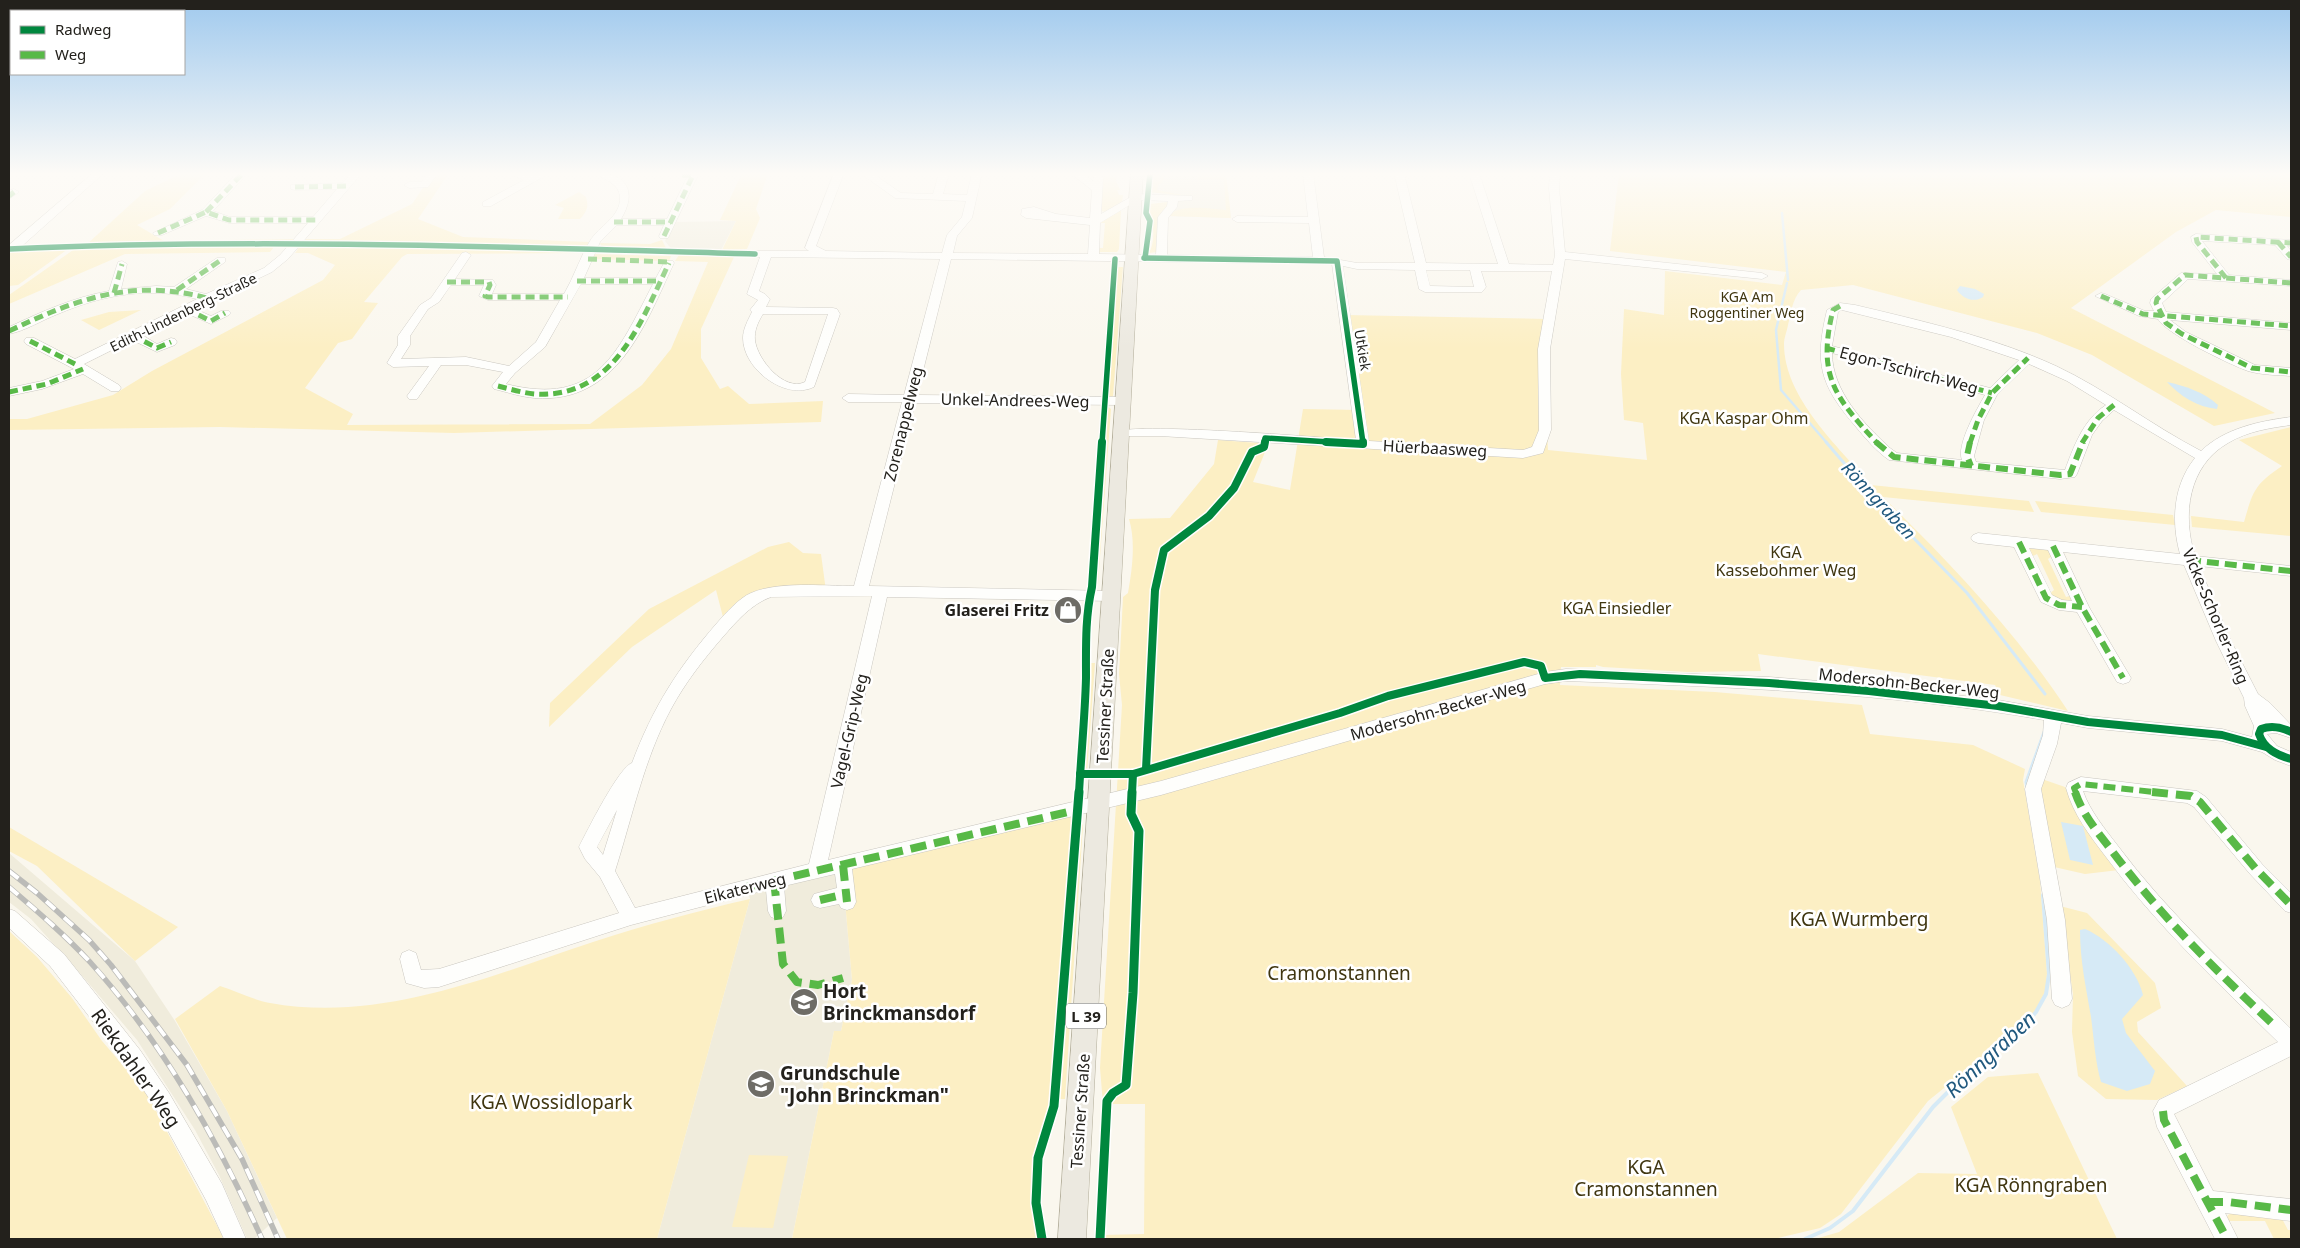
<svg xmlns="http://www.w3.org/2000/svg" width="2300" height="1248" viewBox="0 0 2300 1248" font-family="'Noto Sans',sans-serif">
<rect width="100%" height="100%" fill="#faf7ee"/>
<g fill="#f0ecdc">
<path d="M1150 173H1226L1231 218 1168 216 1179 201H1188V196L1149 192Z"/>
<path d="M736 221 720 252 673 251 665 241 674 222Z"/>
<path d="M9 853 135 961 175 1021 227 1111 277 1218 254 1239H247L219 1175 195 1130 137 1040 84 978 31 919 9 902Z"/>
<path d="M842 868 852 980 841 1031H834L792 1239H657L750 899 747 887Z"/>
</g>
<g fill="#fcefc4">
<path d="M182 173H206L170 209 137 225 164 241 295 239 294 244 86 245 145 191Z"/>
<path d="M433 173H449L418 219 463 237 589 242 586 248 416 242 303 243 306 239H340L412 204Z"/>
<path d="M742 173H768L756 209 760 218 747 249 722 250 736 221 720 220Z"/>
<path d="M1113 173H1117L1116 181 1120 190H1117L1119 195H1123L1122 202 1105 212 1101 211V178Z"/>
<path d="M1150 173H1164L1163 182 1158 185 1157 190 1188 196 1149 192Z"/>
<path d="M1197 173H1226L1231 218 1168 216C1179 203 1210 209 1226 210L1224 179H1198Z"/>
<path d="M1619 173H2291V217L2216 210 2176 232 2071 308 2275 413 2214 426 2092 355 2037 333 1853 285 1801 290C1792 299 1791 314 1788 325 1787 331 1784 338 1784 344 1784 398 1839 447 1871 485L2029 501 2034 512 1883 497C1951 564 2015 631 2068 711L2000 695 1995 685 1758 654 1761 671 1688 672 1603 667 1596 665V667H1561L1560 685 1715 692 1862 705 1870 734 1973 745 2025 769 2023 780 2040 881 2047 973 2046 990 2032 1017 1928 1101 1841 1214 1820 1228 1774 1239H1104L1103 1235 1144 1234 1145 1104H1103L1100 1068 1122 705 1119 674 1123 597 1128 593C1132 570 1136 542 1129 519L1170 518 1214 464 1218 440 1258 443 1265 452 1253 482 1290 490 1303 409 1359 410 1345 315 1548 319 1543 362 1548 450 1647 460 1643 423 1624 420 1621 374 1624 309 1664 315 1665 271 1782 285 1786 272 1610 251Z"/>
<path d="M579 192 586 197C589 207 587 211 580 219H558L564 208 555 205Z"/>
<path d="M1167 202 1168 204 1157 252 1149 253C1155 243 1155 224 1148 214L1150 204Z"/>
<path d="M1121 210 1119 249 1117 252H1100L1099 254H1095L1096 248H1103L1105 223H1099Z"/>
<path d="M662 240 668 252 603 250 600 243 650 244Z"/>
<path d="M300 246H412L581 251 579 253 407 254 402 257 364 302 378 303 352 339 338 343 305 388 353 414 347 425 590 424 642 385 671 349 708 262 675 261 679 255 734 257 701 329V358L720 389 728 386 749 404 823 401 821 422 454 433 220 427 9 430V419H27L113 395 152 371 323 280 335 265 308 253H295Z"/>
<path d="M274 247 270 252 125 254 9 304V295L76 248Z"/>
<path d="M27 249H68L18 285 9 286V252Z"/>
<path d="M592 254 671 256 669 261 590 259Z"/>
<path d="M1118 267H1123L1113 396 1109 397Z"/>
<path d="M141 310 99 330 81 320 109 312Z"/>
<path d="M1108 407 1111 409 1098 584H1095Z"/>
<path d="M2291 427V536L2192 527 2191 516 2244 522C2253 491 2254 485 2282 466L2239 440Z"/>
<path d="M2035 501 2173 515 2175 525 2041 512Z"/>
<path d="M789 542 803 553 821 554 826 591 771 592 724 621 716 590 632 647 549 727 550 703 649 609 768 547Z"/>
<path d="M2045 547 2054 555 2048 559 2066 597 2073 595 2075 601 2069 603 2048 595 2054 590 2037 554 2031 557 2029 548Z"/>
<path d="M1090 663H1095L1087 773 1083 772Z"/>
<path d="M2039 778 2065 787 2119 870 2085 874 2054 867Z"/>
<path d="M1069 816 1074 819 1053 1092 1034 1161 1031 1200 1037 1239H792L834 1031H841L852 980 842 868Z"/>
<path d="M1079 820 1083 825 1065 1099H1059Z"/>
<path d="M9 827 178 927 135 961 37 866 9 851Z"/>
<path d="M750 899 657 1239H287L227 1111 175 1019 220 986C236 991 253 1000 270 1003 381 1023 490 976 593 942 645 925 697 911 750 899Z"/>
<path d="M2060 906 2087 913 2155 983 2161 1008 2137 1022 2138 1032 2187 1086 2157 1100 2106 1099 2078 1076 2072 1032 2073 994Z"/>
<path d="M9 931 37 957 72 998 102 1041 146 1092 223 1237 220 1239H9Z"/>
<path d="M2038 1073 2117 1239H1815L1839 1232 1918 1173 1977 1174 1951 1107 1988 1077Z"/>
<path d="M749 1155 788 1156 773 1228 732 1227Z"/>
<path d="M2233 1212 2280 1215 2288 1230H2291V1239H2274L2265 1221H2225L2228 1215Z"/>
</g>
<g fill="#d6eaf6">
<path d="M1960 286 1975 289 1984 294 1983 297C1974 303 1963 299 1957 290Z"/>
<path d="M2167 382C2185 386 2204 392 2218 405L2217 409C2197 407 2180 396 2167 382Z"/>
<path d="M2061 822 2083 826 2093 865 2070 860Z"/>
<path d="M2085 929C2109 939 2137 969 2143 995L2122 1019 2126 1033 2155 1071 2150 1084 2127 1091 2101 1082C2095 1061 2094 1039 2091 1017 2086 987 2080 961 2080 930Z"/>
</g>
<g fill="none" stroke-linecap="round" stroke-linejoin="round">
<g stroke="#d6eaf6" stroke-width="2.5">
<path d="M1782 213 1788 280"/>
<path d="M1787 283 1776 330 1781 390 1827 443"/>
</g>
<g stroke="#d6eaf6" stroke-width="3">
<path d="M1826 442 1868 491 1967 593 2045 694"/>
<path d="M2027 788 2026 782 2044 732"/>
</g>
<path stroke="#d6eaf6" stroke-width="4" d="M1805 1239 1830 1228 1853 1211 1933 1107 1970 1070 2025 1025 2036 1012 2046 994 2049 974 2043 895"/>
<defs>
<g id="minor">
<path d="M93 173H104L22 246 9 252V245Z"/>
<path d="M237 173H248L213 211 230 217H313L337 189 295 190 291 189V185L343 183 351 173H362L288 259 272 272 195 309 211 316 221 311H229L231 313 229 315 211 324 186 313 142 335 157 344 171 338 175 339 177 342 175 345 157 352 132 340 84 364 119 385 121 388 119 391H111L83 374 42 389 9 396V388L42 381 74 369 26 344 24 341 26 338H34L75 359 197 299C150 286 102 295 58 314 42 320 25 331 9 334V327C41 312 74 297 109 291L118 262 122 261 127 264 121 289 156 286 174 287 217 258H225V262L186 289 206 294 264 268 280 255 308 223H229L206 216 162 235H154L153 233 202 210Z"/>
<path d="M428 173H438L428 187 409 188 404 185 409 182H421Z"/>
<path d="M507 173H550L491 206H483V202L524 180Z"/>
<path d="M596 173C628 173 637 193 621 219H667L689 173H699L668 238H660L659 236 664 225H617L600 242 584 278H656L665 261H673L674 263C645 325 617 404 535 398 521 397 507 392 494 389L492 386 503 372 466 365H441L417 399H409L407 396 429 366 393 367 387 363 398 345V336L420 305 431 298 462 253 466 252 471 255 455 279 493 280 496 285 492 294H564C574 277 580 257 590 241 599 226 621 217 620 197 619 183 605 181 596 173ZM581 284H653C617 353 597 407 506 384L515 373 545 347ZM451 285H484L479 296 488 300H560L536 342 509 366 466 357 401 359 410 345V336L428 309 439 302Z"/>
<path d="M834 173H844L816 246 826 251 942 253 947 235 962 217 966 201 895 198 860 173H872L901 193 933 194 939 173H949L943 194 967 195 972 173H982L972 218 957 236 953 253 1088 254 1090 225 1026 218 1021 215 1022 209 1034 207 1056 214 1090 218 1092 190 1070 173H1082L1093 181 1094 176H1102L1103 178 1101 214 1136 194 1192 196V200L1178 201 1177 207 1168 218 1167 255 1313 257 1309 223 1237 222 1232 219 1237 216 1308 217 1303 173H1313L1324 257 1357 263H1415L1394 173H1404L1426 263 1498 264 1469 173H1479L1509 264 1553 265 1555 255 1549 188 1550 173H1560L1559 188 1565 252 1762 273 1768 276 1762 279 1565 259 1550 349 1551 430 1543 453 1523 458 1160 436H1116L1115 433C1124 421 1327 438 1356 440L1332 264 951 259 917 395 1123 397 1129 401 1123 405 915 403 869 586 1112 591 1117 592 1119 596 1117 600 1112 601 887 597 828 860 1161 781 1545 672 1566 669 1769 677 1869 685 1998 700 2088 716 2222 729 2252 737 2254 726 2245 706 2244 698 2216 641 2184 565 2063 552 2089 607 2131 678 2129 682 2123 684 2117 682 2077 612 2059 610 2041 602 2014 547 1978 543 1973 541 1971 538 1973 535 1978 533 2180 554C2171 522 2173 485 2195 458L2114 410 2102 421 2092 435 2077 474 2075 477 2060 479 1889 460C1876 451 1866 439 1856 427 1820 385 1814 364 1827 310L1840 303 1855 305C1922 321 1993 337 2056 366 2107 390 2151 425 2201 451 2225 428 2260 421 2291 417V425C2270 428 2248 431 2228 443 2188 466 2182 515 2195 556L2291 566V576L2199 566 2231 641 2258 694 2270 703 2291 725V738L2276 733 2267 734 2277 746 2291 752V766L2275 760 2262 752 2222 741 2088 728 2061 723 2057 744 2041 789 2065 920 2072 999 2069 1005 2062 1008 2055 1005 2052 999 2047 920 2025 789 2043 735 2044 720C1886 692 1726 687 1566 681L1545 684 1161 795 852 869 856 902 853 908 847 910 841 908 839 904 820 908 814 906 811 900 814 894 837 888 835 874 784 886 786 911 783 917 777 919 771 917 768 911 766 890 631 925 439 987 424 988 406 983 400 959 402 953 409 950 416 953 421 970 439 969 619 913 600 877 585 859 579 847C587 831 619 767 632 763 653 707 678 668 717 623 726 613 739 598 751 593 779 581 824 586 854 586L902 402H848L842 398 848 394 904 395 940 259 771 257 759 291 765 294 770 299 766 307 833 308 837 309 840 314 814 387C785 401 743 369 743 338 743 329 748 320 752 312L750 310 758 300 747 294 760 257 751 256 750 254 755 251H809L805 248ZM1138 200 1168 201 1167 206 1158 217 1156 255 1099 254 1100 223ZM1343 266 1357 269 1415 270 1419 289 1425 292H1482L1486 287 1481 271H1552L1538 349 1539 430 1532 447 1523 450 1369 441ZM1426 270H1470L1474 287 1430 286ZM1842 310 1951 337 2019 360 1990 388 1832 346 1838 312ZM763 314H828L805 382C784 392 757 359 755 340 754 331 758 322 763 314ZM1832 353 1985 395C1977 409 1956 445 1962 460L1897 453 1890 448C1864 424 1832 391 1832 353ZM2029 364 2067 381 2106 405C2083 420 2074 446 2065 470L1976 462 1974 456 1984 420 1997 395ZM2029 548 2048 550 2072 601 2062 600 2052 595ZM872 596 809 864 635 908 615 871C632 818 644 759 671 709 685 683 703 660 722 638 736 622 751 604 771 597ZM617 810 603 855 597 847Z"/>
<path d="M14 189 19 192 9 199V191Z"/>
<path d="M2196 234 2291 240V246H2287L2291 251V260L2287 259 2275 245 2202 241 2229 275 2291 280V286L2188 279 2162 303 2166 312 2291 323V330L2170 320 2186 332 2255 365 2291 368V376C2278 375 2261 375 2248 371 2231 365 2166 334 2158 319L2139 316 2095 296 2101 293 2105 294 2145 311H2154L2150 303 2151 299 2181 273 2217 274 2192 242 2191 237Z"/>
<path d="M2081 777 2197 791 2206 797 2262 864 2291 893V913L2285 911 2250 874 2194 807 2187 803 2083 791C2090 811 2105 829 2118 846 2168 913 2231 970 2291 1029V1056L2174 1114 2213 1191 2291 1199V1221L2225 1213 2238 1239H2215L2157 1127 2153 1111 2159 1100 2278 1042C2218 983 2156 925 2106 857 2090 836 2073 814 2066 788L2068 783Z"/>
<path d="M9 909 15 911 64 954 140 1050 169 1093 222 1184 246 1239H224L206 1200 155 1107 126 1064 50 966 9 928Z"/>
</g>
<path id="major" d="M1131 173H1143L1086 1239H1058Z"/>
</defs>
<use href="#minor" stroke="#cac7c0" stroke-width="1"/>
<use href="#major" stroke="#b2ad9a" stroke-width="1"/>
<use href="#minor" fill="#fefefc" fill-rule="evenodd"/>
<use href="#major" fill="#ece9e0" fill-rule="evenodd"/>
<defs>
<g id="rail">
<path d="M9 871 37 893 89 940 111 965 187 1065 242 1159 278 1239"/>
<path d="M9 887C37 911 65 935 90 962 164 1044 217 1139 262 1239"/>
</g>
</defs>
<use href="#rail" stroke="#bbbbb8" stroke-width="5.5"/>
<use href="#rail" stroke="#fff" stroke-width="4" stroke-dasharray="12" stroke-linecap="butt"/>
<g stroke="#58b947" stroke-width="5" stroke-dasharray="9 5" stroke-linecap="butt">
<path d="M682 175H693"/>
<path d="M295 187 346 186"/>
<path d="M9 196 14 192"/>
<path d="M206 212 243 173"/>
<path d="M614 222H671"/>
<path d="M158 233 206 212 229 220H317"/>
<path d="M664 236 694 173"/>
<path d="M2278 242 2291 257"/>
<path d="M588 259 670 262"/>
<path d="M2226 278 2197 242 2196 237 2291 243"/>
<path d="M577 281H660"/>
<path d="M447 282H489L490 285 485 296 488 297H568"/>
<path d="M2291 283 2185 275 2157 299 2156 303 2166 323 2182 334 2252 368 2291 372"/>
<path d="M177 290 221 260"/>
<path d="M114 293 122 264"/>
<path d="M2101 296 2143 314 2291 326"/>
<path d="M1840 306 1833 310C1817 375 1834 396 1877 443"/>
<path d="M186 309 211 321 225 313"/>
<path d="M9 331C77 299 131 278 207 298"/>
<path d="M132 335 157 348 171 342"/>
<path d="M30 341 75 364"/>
<path d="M1826 348 1992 393"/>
<path d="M498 386C510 389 523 393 535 394 614 399 641 322 669 263"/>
<path d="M9 392 47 384 83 369"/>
<path d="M1970 443 1978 420 1992 393 2028 358"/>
<path d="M2082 443 2098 418 2114 405"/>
</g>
<g stroke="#58b947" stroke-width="6" stroke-dasharray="12 6" stroke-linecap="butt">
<path d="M1876 442 1894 457 2060 475 2070 474 2083 442"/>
<path d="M1970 442 1967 456 1971 466"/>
<path d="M2019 542 2046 598 2059 605 2082 607"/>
<path d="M2053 546 2082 607 2123 678"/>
<path d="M2189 560 2291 571"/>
<path d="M2076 793 2074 788 2081 784 2163 793"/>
</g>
<g stroke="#58b947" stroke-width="8" stroke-dasharray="16 8" stroke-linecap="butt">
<path d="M2075 792C2082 813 2096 830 2109 847 2158 913 2216 971 2276 1027"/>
<path d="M2152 792 2191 796 2200 802 2256 869 2291 905"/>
<path d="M843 865 847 902"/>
<path d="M774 880 783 964 797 982 818 985 843 978"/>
<path d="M747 887 1068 812"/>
<path d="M820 900 846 894"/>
<path d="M2163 1111 2164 1120 2227 1239"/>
<path d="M2207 1202H2228L2291 1210"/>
</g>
<defs>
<g id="cycleway-far2">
<path d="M9 249C258 238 506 247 755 254"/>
<path d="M1144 258 1337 261 1363 443"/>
<path d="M1145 258 1150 221 1146 213 1150 173"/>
<path d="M1102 443 1115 259"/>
<path d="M1264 443 1265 438 1346 443"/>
</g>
<g id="cycleway-far1">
<path d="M1326 442 1363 444V442"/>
<path d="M2291 732C2281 727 2272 725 2261 729L2259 734C2264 749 2277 755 2291 759"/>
<path d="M1146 769 1155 590 1164 550 1209 516 1234 488 1252 452 1264 447 1265 442"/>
<path d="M1080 774H1133L1340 713 1388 696 1524 662 1541 666 1545 678 1580 674 1769 683 1869 691 1998 706 2088 722 2222 735 2266 747"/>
<path d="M1079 793C1081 755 1085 716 1086 678 1086 647 1085 617 1092 587L1102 442"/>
<path d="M1132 793 1133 774"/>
</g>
<g id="cycleway">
<path d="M1042 1239 1036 1203 1038 1158 1054 1106 1079 792"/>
<path d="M1100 1239 1107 1101 1113 1093 1126 1085 1133 993 1139 831 1131 814 1132 792"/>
</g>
</defs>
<use href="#cycleway-far2" stroke="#fff" stroke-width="8"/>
<use href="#cycleway-far1" stroke="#fff" stroke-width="11"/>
<use href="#cycleway" stroke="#fff" stroke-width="12"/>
<use href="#cycleway-far2" stroke="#00873e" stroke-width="5.5"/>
<use href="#cycleway-far1" stroke="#00873e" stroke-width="8"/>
<use href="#cycleway" stroke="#00873e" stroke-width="9"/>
</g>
<linearGradient id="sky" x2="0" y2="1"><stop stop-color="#a1caee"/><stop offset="0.5" stop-color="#fdfbf7"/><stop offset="1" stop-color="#fdfbf7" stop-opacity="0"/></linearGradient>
<rect width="2300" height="348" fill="url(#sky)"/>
<defs>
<symbol id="shop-disc" viewBox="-11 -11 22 22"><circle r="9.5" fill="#6e6c66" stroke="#fff"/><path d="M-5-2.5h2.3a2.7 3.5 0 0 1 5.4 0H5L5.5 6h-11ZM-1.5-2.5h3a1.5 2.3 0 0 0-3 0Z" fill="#fff"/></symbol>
<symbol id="school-disc" viewBox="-11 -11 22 22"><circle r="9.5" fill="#6e6c66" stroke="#fff"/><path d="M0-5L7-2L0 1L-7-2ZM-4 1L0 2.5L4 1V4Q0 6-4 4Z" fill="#fff"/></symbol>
</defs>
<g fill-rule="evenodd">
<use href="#shop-disc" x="1052" y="594" width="32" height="32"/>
<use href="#school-disc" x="788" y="986" width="32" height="32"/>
<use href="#school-disc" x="745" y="1068" width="32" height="32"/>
</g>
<g text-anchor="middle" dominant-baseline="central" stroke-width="5" stroke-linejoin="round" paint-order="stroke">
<g font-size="14" fill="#403610" stroke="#fff">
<text x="1747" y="296">KGA Am<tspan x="1747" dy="16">Roggentiner Weg</tspan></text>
</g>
<g font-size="14" fill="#23211c" stroke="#fff">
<text transform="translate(183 312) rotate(-26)">Edith-Lindenberg-Straße</text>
<text transform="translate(1363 350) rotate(81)">Utkiek</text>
</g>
<rect fill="#fff" stroke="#656460" stroke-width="1" x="1066" y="1003.5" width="40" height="25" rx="4"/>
<g font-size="15" font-weight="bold" fill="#23211c">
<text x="1086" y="1016">L 39</text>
</g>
<g font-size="16" fill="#23211c" stroke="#fff">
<text transform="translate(1909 370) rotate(15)">Egon-Tschirch-Weg</text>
<text transform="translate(1015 400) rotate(1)">Unkel-Andrees-Weg</text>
<text transform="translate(903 424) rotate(-76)">Zorenappelweg</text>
<text transform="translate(1435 448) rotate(3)">Hüerbaasweg</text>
<text transform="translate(2216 616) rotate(67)">Vicke-Schorler-Ring</text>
<text transform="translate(1909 683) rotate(6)">Modersohn-Becker-Weg</text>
<text transform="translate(1105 706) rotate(-87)">Tessiner Straße</text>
<text transform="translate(1438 710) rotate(-16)">Modersohn-Becker-Weg</text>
<text transform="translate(849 731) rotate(-77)">Vagel-Grip-Weg</text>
<text transform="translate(745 888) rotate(-14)">Eikaterweg</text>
<text transform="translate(1080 1111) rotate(-86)">Tessiner Straße</text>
</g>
<g font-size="16" fill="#403610" stroke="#fff">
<text x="1744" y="418">KGA Kaspar Ohm</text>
<text x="1786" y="552">KGA<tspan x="1786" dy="18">Kassebohmer Weg</tspan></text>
<text x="1617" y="608">KGA Einsiedler</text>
</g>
<g font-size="16" font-weight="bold" fill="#23211c" stroke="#fff" text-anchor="end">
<text x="1049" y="610">Glaserei Fritz</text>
</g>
<g font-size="18" font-style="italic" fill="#21597e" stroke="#fff">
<text transform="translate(1879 500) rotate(47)">Rönngraben</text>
</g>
<g font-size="19" fill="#403610" stroke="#fff">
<text x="1859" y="919">KGA Wurmberg</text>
<text x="1339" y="973">Cramonstannen</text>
<text x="551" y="1102">KGA Wossidlopark</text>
<text x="1646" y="1167">KGA<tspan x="1646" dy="22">Cramonstannen</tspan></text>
<text x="2031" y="1185">KGA Rönngraben</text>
</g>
<g font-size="19" font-weight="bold" fill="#23211c" stroke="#fff" text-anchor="start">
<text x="823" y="991">Hort<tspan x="823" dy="22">Brinckmansdorf</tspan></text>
<text x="780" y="1073">Grundschule<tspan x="780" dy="22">"John Brinckman"</tspan></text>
</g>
<g font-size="19" fill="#23211c" stroke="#fff">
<text transform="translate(136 1068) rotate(55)">Riekdahler Weg</text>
</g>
<g font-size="21" font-style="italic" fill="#21597e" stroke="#fff">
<text transform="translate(1990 1054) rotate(-43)">Rönngraben</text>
</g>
</g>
<rect width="2300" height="1248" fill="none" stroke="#23211c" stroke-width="20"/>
<rect x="10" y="10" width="175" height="65" fill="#ffffff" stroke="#a7a6a4"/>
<rect x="20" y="26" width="25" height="8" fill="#00873e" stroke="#a7a6a4"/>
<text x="55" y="35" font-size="15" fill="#23211c">Radweg</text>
<rect x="20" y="51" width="25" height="8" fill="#58b947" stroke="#a7a6a4"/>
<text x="55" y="60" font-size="15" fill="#23211c">Weg</text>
</svg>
